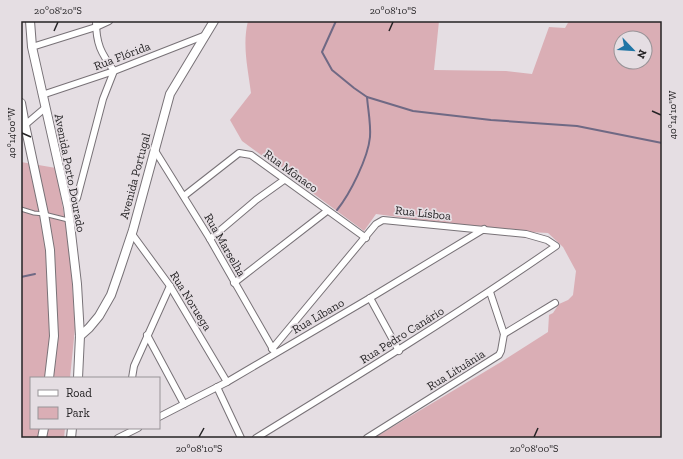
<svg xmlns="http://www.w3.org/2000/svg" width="683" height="459" viewBox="0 0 683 459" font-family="'Zilla Slab',serif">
<rect width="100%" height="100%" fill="#e5dee3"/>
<g fill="#daaeb5" fill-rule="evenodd">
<path d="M248 21H439L434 70 506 71 532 74 549 27 565 28 569 21H662V438H374L501 362 548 332 549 315 553 313 559 304 568 300 573 295 576 271 563 247 548 233 494 230 376 214 364 231 242 141 230 120 251 93C248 69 242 45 248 21ZM621 38H645V62H621Z"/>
<path d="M21 162 56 168 70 250 75 328 70 378H31V428H65L64 438H21Z"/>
</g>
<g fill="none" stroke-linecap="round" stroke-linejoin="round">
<g stroke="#6f6984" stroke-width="2">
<path d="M336 21 322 52 332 70 354 88 367 97 413 111 491 120 577 126 662 143"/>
<path d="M337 210C350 194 368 158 370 137 371 124 368 110 367 97"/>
<path d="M21 277 35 274"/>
</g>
<defs>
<path id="lane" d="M21 209 34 213 44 214 68 220"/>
<g id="street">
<path d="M32 47 96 27 109 21"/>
<path d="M42 95 114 71 206 35"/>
<path d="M23 125H25L45 108"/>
<path d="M154 149 210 239 274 351"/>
<path d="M184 196 239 153 251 155 366 238"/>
<path d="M68 207 72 205 77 198 103 99 114 71C101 53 96 44 96 21"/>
<path d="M132 234 170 286 227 382"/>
<path d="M210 239 256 200 284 180"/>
<path d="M234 283 327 211"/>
<path d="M370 298 399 351"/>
<path d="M504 334 555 303"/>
<path d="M147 335 184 404"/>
<path d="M132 378 134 366 170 286"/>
<path d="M217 387 241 438"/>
<path d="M159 417 227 382 370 298 484 229"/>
<path d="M118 438 138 428"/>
<path d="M256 438C357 376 458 314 556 246L547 240 526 234 383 220 376 224 272 349"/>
<path d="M367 438 499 355 501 351 504 334 490 292"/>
</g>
<g id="secondary">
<path d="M30 21 32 47 68 207 77 284 80 336 78 378"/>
<path d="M21 103 25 125 44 214 50 250 54 336 49 378"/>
<path d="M80 336 89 328 99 316 111 295 119 272 133 230 170 94 214 21"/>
<path d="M42 438 44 428"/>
<path d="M71 438 72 428"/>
</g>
</defs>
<use href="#lane" stroke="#787277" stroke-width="5"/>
<use href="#street" stroke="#787277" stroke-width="8"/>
<use href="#secondary" stroke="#787277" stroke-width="10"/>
<use href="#lane" stroke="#fff" stroke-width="3"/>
<use href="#street" stroke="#fff" stroke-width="6"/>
<use href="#secondary" stroke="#fff" stroke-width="8"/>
</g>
<path fill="none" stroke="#252325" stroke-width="1.5" d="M54 31 58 22M389 31 393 22M652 111 661 115M22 133 31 137M199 437 204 428M534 437 538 428"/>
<g text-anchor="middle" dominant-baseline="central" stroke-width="3.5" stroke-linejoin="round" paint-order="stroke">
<g font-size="12" fill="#252325" stroke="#e5dee3">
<text transform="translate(122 56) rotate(-21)">Rua Flórida</text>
<text transform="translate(291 171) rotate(36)">Rua Mônaco</text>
<text transform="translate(70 173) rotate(79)">Avenida Porto Dourado</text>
<text transform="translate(135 176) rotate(-75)">Avenida Portugal</text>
<text transform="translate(423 213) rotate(6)">Rua Lísboa</text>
<text transform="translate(225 245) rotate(60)">Rua Marselha</text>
<text transform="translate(191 301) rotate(58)">Rua Noruega</text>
<text transform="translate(318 316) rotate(-30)">Rua Líbano</text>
<text transform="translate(402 335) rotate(-32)">Rua Pedro Canário</text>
<text transform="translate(456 370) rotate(-32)">Rua Lituânia</text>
</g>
</g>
<rect width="683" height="459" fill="none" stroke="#e5dee3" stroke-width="44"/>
<rect x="30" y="377" width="130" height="52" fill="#e5dee3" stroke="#989397"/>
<rect x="38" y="390" width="20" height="6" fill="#ffffff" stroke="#989397"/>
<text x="66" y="397" font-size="12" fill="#252325">Road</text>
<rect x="38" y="407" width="20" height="12" fill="#daaeb5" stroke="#989397"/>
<text x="66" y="417" font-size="12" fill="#252325">Park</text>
<g transform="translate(633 50) rotate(115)"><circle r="19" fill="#e5dee3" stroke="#989397"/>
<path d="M0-3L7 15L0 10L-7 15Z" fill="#2075a5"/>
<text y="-6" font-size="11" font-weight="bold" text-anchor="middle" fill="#252325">N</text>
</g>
<rect x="22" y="22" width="639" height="415" fill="none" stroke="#252325" stroke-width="1.5"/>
<g font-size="10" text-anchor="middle" fill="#252325">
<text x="58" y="14">20°08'20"S</text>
<text x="393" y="14">20°08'10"S</text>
<text transform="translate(672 115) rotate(-90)" y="4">40°14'10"W</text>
<text transform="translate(11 133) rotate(-90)" y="4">40°14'00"W</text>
<text x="199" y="452">20°08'10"S</text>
<text x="534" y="452">20°08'00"S</text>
</g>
</svg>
